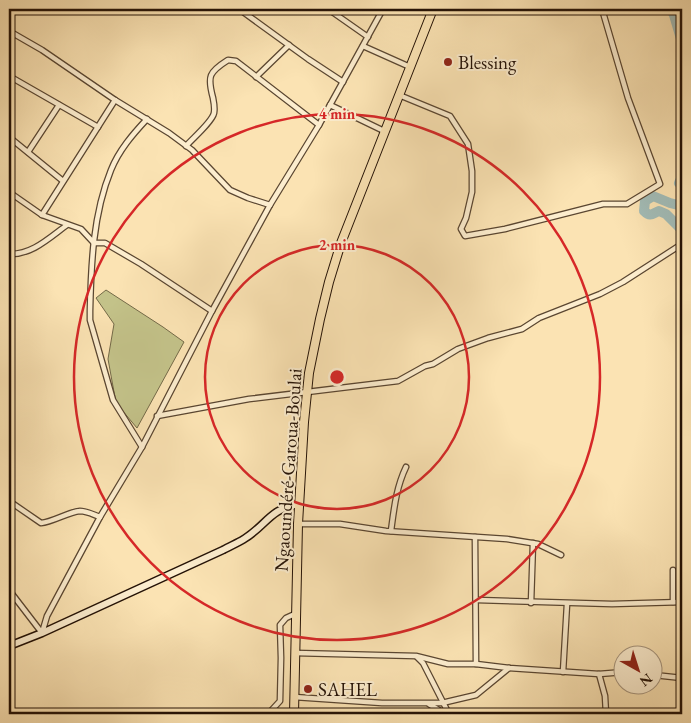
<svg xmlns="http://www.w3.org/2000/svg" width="691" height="723" viewBox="0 0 691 723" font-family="'EB Garamond',serif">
<rect width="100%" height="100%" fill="#fbe3b3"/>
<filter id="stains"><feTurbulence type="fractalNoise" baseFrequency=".004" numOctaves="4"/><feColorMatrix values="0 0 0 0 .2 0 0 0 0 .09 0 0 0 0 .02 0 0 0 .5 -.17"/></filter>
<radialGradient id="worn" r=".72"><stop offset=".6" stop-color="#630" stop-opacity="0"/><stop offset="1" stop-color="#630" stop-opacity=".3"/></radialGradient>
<path fill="#c3c289" stroke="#746a48" d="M106 290 163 327 184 342 137 428 116 403 108 359 114 324 96 298Z"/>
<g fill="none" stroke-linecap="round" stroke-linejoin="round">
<g stroke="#a2bcb7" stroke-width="10">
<path d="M670 9 675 13H673L674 15 682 42"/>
<path d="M682 177 679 183 682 185"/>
<path d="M682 206 670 203 653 196 645 201 644 211C651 218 653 213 659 211L666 214 682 230"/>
</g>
<defs>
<g id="street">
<path d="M239 9 308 59 343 82"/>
<path d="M328 9 368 37"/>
<path d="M9 31 42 50 115 100 169 133 192 150 230 190 248 198 270 205"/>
<path d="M363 46 410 67"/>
<path d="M9 76 98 127"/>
<path d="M256 77 289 45"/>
<path d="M399 95 450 116 468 144 472 171V192L466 218 461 229 465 236 505 229 603 204H627L660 184 628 98 602 9"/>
<path d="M115 100 42 215 81 229 94 243H105L141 264 212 311"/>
<path d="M330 105 384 131"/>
<path d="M9 137 63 181"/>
<path d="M186 146C193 138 212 122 214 113 215 108 214 103 213 98 207 76 209 72 228 60L236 61 319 125"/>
<path d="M28 152 59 105"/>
<path d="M9 192 42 215"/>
<path d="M9 254C32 255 49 238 67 225"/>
<path d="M157 416 249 399 398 381 425 366 433 364 458 349 488 338 522 329 539 318 600 294 623 282 682 244"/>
<path d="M142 447 113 400 90 320V311C91 265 93 214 111 170 119 150 133 134 147 119"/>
<path d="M9 501 41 523C53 522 68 512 80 511 87 511 94 515 100 517"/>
<path d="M298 524H340L386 531 507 539 538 544 561 555"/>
<path d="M391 531C394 509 396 488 406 467"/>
<path d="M475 537 476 664"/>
<path d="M9 590 42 633"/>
<path d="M477 600 612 604 682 602"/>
<path d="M673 602V570"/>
<path d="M531 603 533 543"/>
<path d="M42 633 47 616 100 517 142 447 212 311 270 205 319 125 383 9"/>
<path d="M295 653 416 656 448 664H476L509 668 599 674 624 672"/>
<path d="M417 657 423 663 449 714"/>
<path d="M563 672 567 604"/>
<path d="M599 674 605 696 606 714"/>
<path d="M654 675 682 678"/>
<path d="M294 697 382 703H442L476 695 509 668"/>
<path d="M429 704 445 714"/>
<path d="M268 714 280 701 281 658 280 625 286 618 297 613"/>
</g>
<path id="secondary" d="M9 646 42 633 223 550C230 546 238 543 244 539 267 525 269 509 299 504"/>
<path id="highway" d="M294 714 298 524 304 422 309 373 320 319 329 282 341 243 433 9"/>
</defs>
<use href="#street" stroke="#5a4631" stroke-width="7"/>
<use href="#secondary" stroke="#241206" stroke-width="9"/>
<use href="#highway" stroke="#241206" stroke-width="10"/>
<use href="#street" stroke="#fcedce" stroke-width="4.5"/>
<use href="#secondary" stroke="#fcedce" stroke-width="6"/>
<use href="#highway" stroke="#fbe3b3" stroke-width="8"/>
</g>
<g fill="none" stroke="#d62828" stroke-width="2.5">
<circle cx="337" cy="377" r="132"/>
<circle cx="337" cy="377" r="263"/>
</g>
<g fill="#8f2418" stroke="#fcedce" stroke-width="2">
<circle cx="448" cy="62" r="5"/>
<circle cx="308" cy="689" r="5"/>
</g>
<g text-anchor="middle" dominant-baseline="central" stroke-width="4" stroke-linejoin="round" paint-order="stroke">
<g font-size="19" fill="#241206" stroke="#fcedce" text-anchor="start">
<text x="458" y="62">Blessing</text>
<text x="318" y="689">SAHEL</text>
</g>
<g font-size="19" fill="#241206" stroke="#fcedce">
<text transform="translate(288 470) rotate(-86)">Ngaoundéré-Garoua-Boulai</text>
</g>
</g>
<circle cx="337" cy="377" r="8" fill="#d62828" stroke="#fcedce" stroke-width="2.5"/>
<g font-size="15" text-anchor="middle" font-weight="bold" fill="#d62828" stroke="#fcedce" stroke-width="4" stroke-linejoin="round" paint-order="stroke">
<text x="337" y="119">4 min</text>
<text x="337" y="250">2 min</text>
</g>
<rect width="691" height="723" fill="none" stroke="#fbe3b3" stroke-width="30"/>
<rect x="10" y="10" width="671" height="703" fill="none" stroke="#241206" stroke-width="2.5"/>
<rect x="15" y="15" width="661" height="693" fill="none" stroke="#241206"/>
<g transform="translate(638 670) rotate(141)"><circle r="24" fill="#fcedce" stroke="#a6957e"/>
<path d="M0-4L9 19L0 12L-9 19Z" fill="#8f2418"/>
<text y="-8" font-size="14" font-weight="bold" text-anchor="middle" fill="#241206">N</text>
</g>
<rect width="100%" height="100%" filter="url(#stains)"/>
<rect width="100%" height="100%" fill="url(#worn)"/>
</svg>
